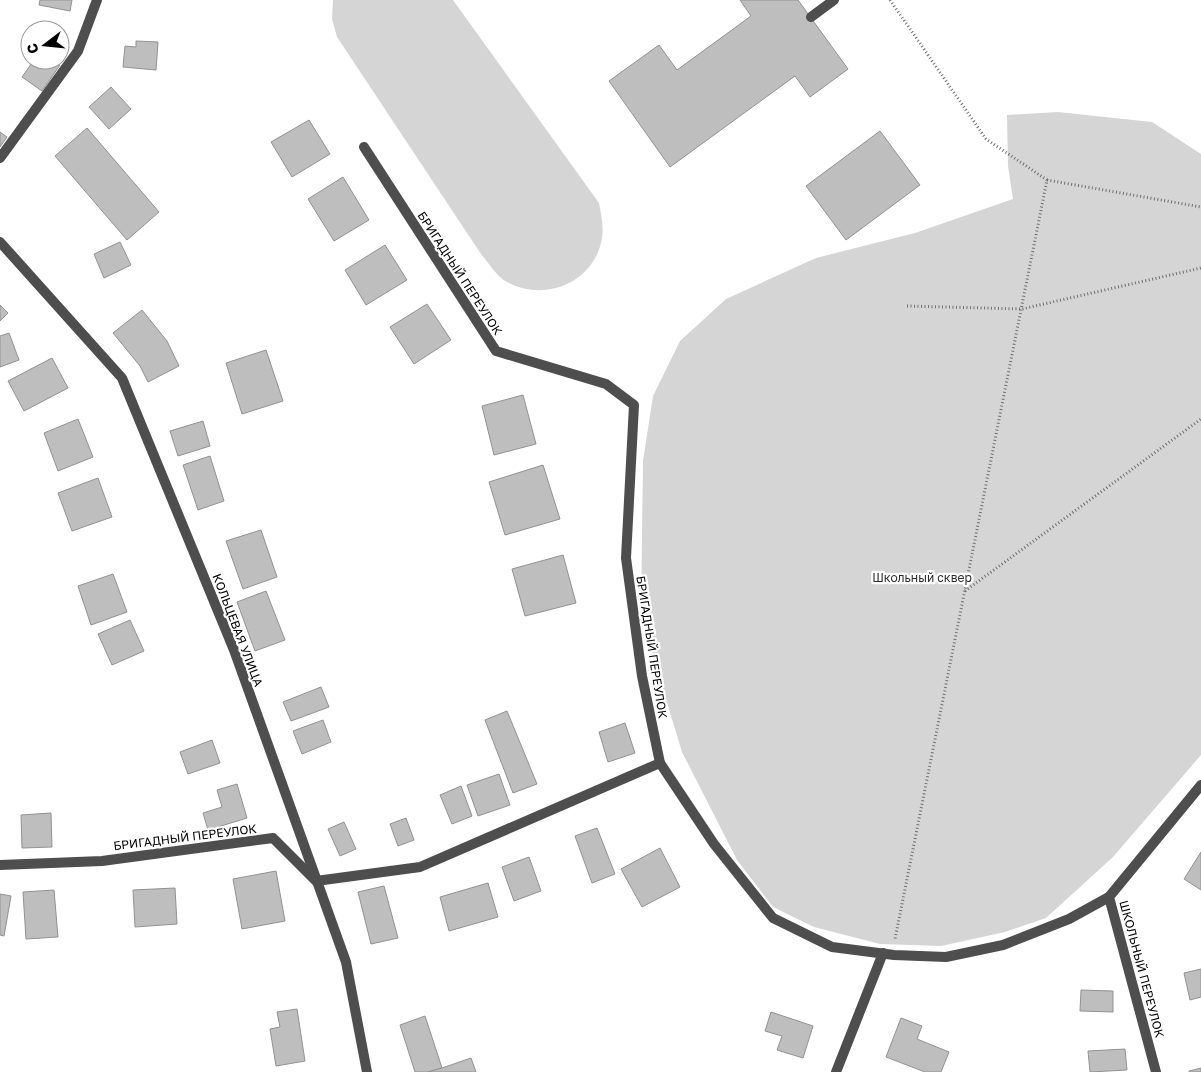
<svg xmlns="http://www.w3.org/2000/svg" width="1201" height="1072" viewBox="0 0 1201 1072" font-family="'Golos Text',sans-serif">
<rect width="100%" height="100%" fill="#fff"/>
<g fill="#d5d5d5">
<path d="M333 0H453L599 203C601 215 604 226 602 238 595 282 545 303 507 282 497 277 488 262 481 254L337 37 332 19Z"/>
<path d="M1058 112 1152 122 1201 154V755L1113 857 1046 918 1005 932 941 946 880 944 814 927 773 907 737 860 682 752 641 617 643 461 653 396 680 341 726 299 816 258 915 233 1013 199 1008 166 1007 115Z"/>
</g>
<g fill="#bebebe" stroke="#929292">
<path d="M40 0H72L70 11 39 5Z"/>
<path d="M740 0H798L848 69 810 97 795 76 670 167 609 81 659 45 677 70 751 16Z"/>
<path d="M136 41 158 42 156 70 123 67 125 46 136 47Z"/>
<path d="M34 60H53L60 65 42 91 22 77Z"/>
<path d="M111 87 131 109 109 129 89 107Z"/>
<path d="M309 120 330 154 292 177 271 142Z"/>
<path d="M87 128 159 212 127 240 55 156Z"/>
<path d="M880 131 920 185 846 240 806 186Z"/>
<path d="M0 132 7 137 0 147Z"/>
<path d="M343 177 369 220 334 241 308 199Z"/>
<path d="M120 242 131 265 104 278 94 254Z"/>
<path d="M385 245 407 280 366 305 345 270Z"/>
<path d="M427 304 451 340 414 364 390 327Z"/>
<path d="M0 305 8 313 0 321Z"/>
<path d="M142 310 167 341 179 366 148 382 140 366 113 333Z"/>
<path d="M9 333 19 360 0 367V336Z"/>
<path d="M266 350 283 401 242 414 226 363Z"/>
<path d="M52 358 68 388 24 411 8 381Z"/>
<path d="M523 395 536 444 494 455 482 406Z"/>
<path d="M78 419 93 457 58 471 44 433Z"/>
<path d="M203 421 210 446 178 456 170 431Z"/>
<path d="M210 456 224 501 198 510 183 465Z"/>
<path d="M543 465 560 519 505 535 489 482Z"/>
<path d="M98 478 112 517 72 531 58 493Z"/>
<path d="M261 530 277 577 243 589 226 541Z"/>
<path d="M563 555 576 603 525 616 512 569Z"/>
<path d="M113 574 127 612 91 625 78 586Z"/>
<path d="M266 591 285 640 255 651 237 602Z"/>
<path d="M130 620 144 651 112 665 98 634Z"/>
<path d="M321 687 329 707 291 721 283 702Z"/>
<path d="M507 711 537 784 513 793 485 720Z"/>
<path d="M323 720 331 742 302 754 293 731Z"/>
<path d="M625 723 635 753 608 762 599 732Z"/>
<path d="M212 740 220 763 188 774 180 752Z"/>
<path d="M499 774 510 805 478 816 467 785Z"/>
<path d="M237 784 247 818 208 830 203 813 222 807 217 790Z"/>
<path d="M461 786 472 816 452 824 440 795Z"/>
<path d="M51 813 52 847 22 848 21 815Z"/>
<path d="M406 818 414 840 398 846 390 824Z"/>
<path d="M344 822 356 849 340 856 328 829Z"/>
<path d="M597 828 615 874 592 883 575 836Z"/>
<path d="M660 848 680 887 642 907 621 869Z"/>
<path d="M1201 852V890L1184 879Z"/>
<path d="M529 857 541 891 514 901 502 867Z"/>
<path d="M276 871 285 921 242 929 233 879Z"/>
<path d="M488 883 498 917 449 931 440 897Z"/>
<path d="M384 886 398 938 371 944 358 892Z"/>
<path d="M175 888 177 924 135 927 133 890Z"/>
<path d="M54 890 58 937 26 939 23 892Z"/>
<path d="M0 894 11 896 4 936 0 935Z"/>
<path d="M1201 969V997L1190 1000 1184 973Z"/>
<path d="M1081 990 1113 991V1012L1080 1011Z"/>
<path d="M297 1009 305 1061 276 1066 270 1029 280 1027 277 1012Z"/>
<path d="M771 1012 813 1026 803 1058 777 1050 782 1036 765 1031Z"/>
<path d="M425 1016 442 1068 428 1072H415L400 1025Z"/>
<path d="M901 1018 922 1026 917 1039 949 1052 941 1072H925L886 1057Z"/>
<path d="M1125 1049 1127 1070 1090 1072 1088 1051Z"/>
<path d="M471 1058 476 1072H428L442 1068Z"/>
<path d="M1201 1068V1072H1189V1071Z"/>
</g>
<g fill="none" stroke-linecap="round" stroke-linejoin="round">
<g stroke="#707070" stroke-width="3" stroke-dasharray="1 2.5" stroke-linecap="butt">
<path d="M890 0 986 139 1047 180 895 939"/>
<path d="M1047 180 1201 207"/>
<path d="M907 306 1022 309 1201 268"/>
<path d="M965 591 1201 419"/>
</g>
<path stroke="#4e4e4e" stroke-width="10" d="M811 17 834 0"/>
<g stroke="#4e4e4e" stroke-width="10">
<path d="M0 158 78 51 97 0"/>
<path d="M0 242 122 378 234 650 346 962 367 1072"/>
<path d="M660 763 714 844 773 918 832 947 894 955 946 957 1003 945 1069 919 1109 897"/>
<path d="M0 865 102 861 273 838 316 881 420 867 660 763 642 676 626 558 634 405 606 384 496 351 364 147"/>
<path d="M836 1072 883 953"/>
<path d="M1156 1072 1109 897 1201 785"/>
</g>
</g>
<g text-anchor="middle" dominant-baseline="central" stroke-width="4.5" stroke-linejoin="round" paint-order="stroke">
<g font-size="12" fill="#000" stroke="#fff">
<text transform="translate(460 273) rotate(57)">БРИГАДНЫЙ ПЕРЕУЛОК</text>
<text transform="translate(238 630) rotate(69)">КОЛЬЦЕВАЯ УЛИЦА</text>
<text transform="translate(652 647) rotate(81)">БРИГАДНЫЙ ПЕРЕУЛОК</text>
<text transform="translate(185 837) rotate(-7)">БРИГАДНЫЙ ПЕРЕУЛОК</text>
<text transform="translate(1142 969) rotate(75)">ШКОЛЬНЫЙ ПЕРЕУЛОК</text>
</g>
<g font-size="12" fill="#2c2c2c" stroke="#fff">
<text x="922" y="577">Школьный сквер</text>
</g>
</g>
<g transform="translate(45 45) rotate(254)"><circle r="24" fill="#ffffff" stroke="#999999"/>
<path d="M0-4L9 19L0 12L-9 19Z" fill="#000000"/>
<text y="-8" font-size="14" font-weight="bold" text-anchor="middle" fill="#000000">С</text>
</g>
</svg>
